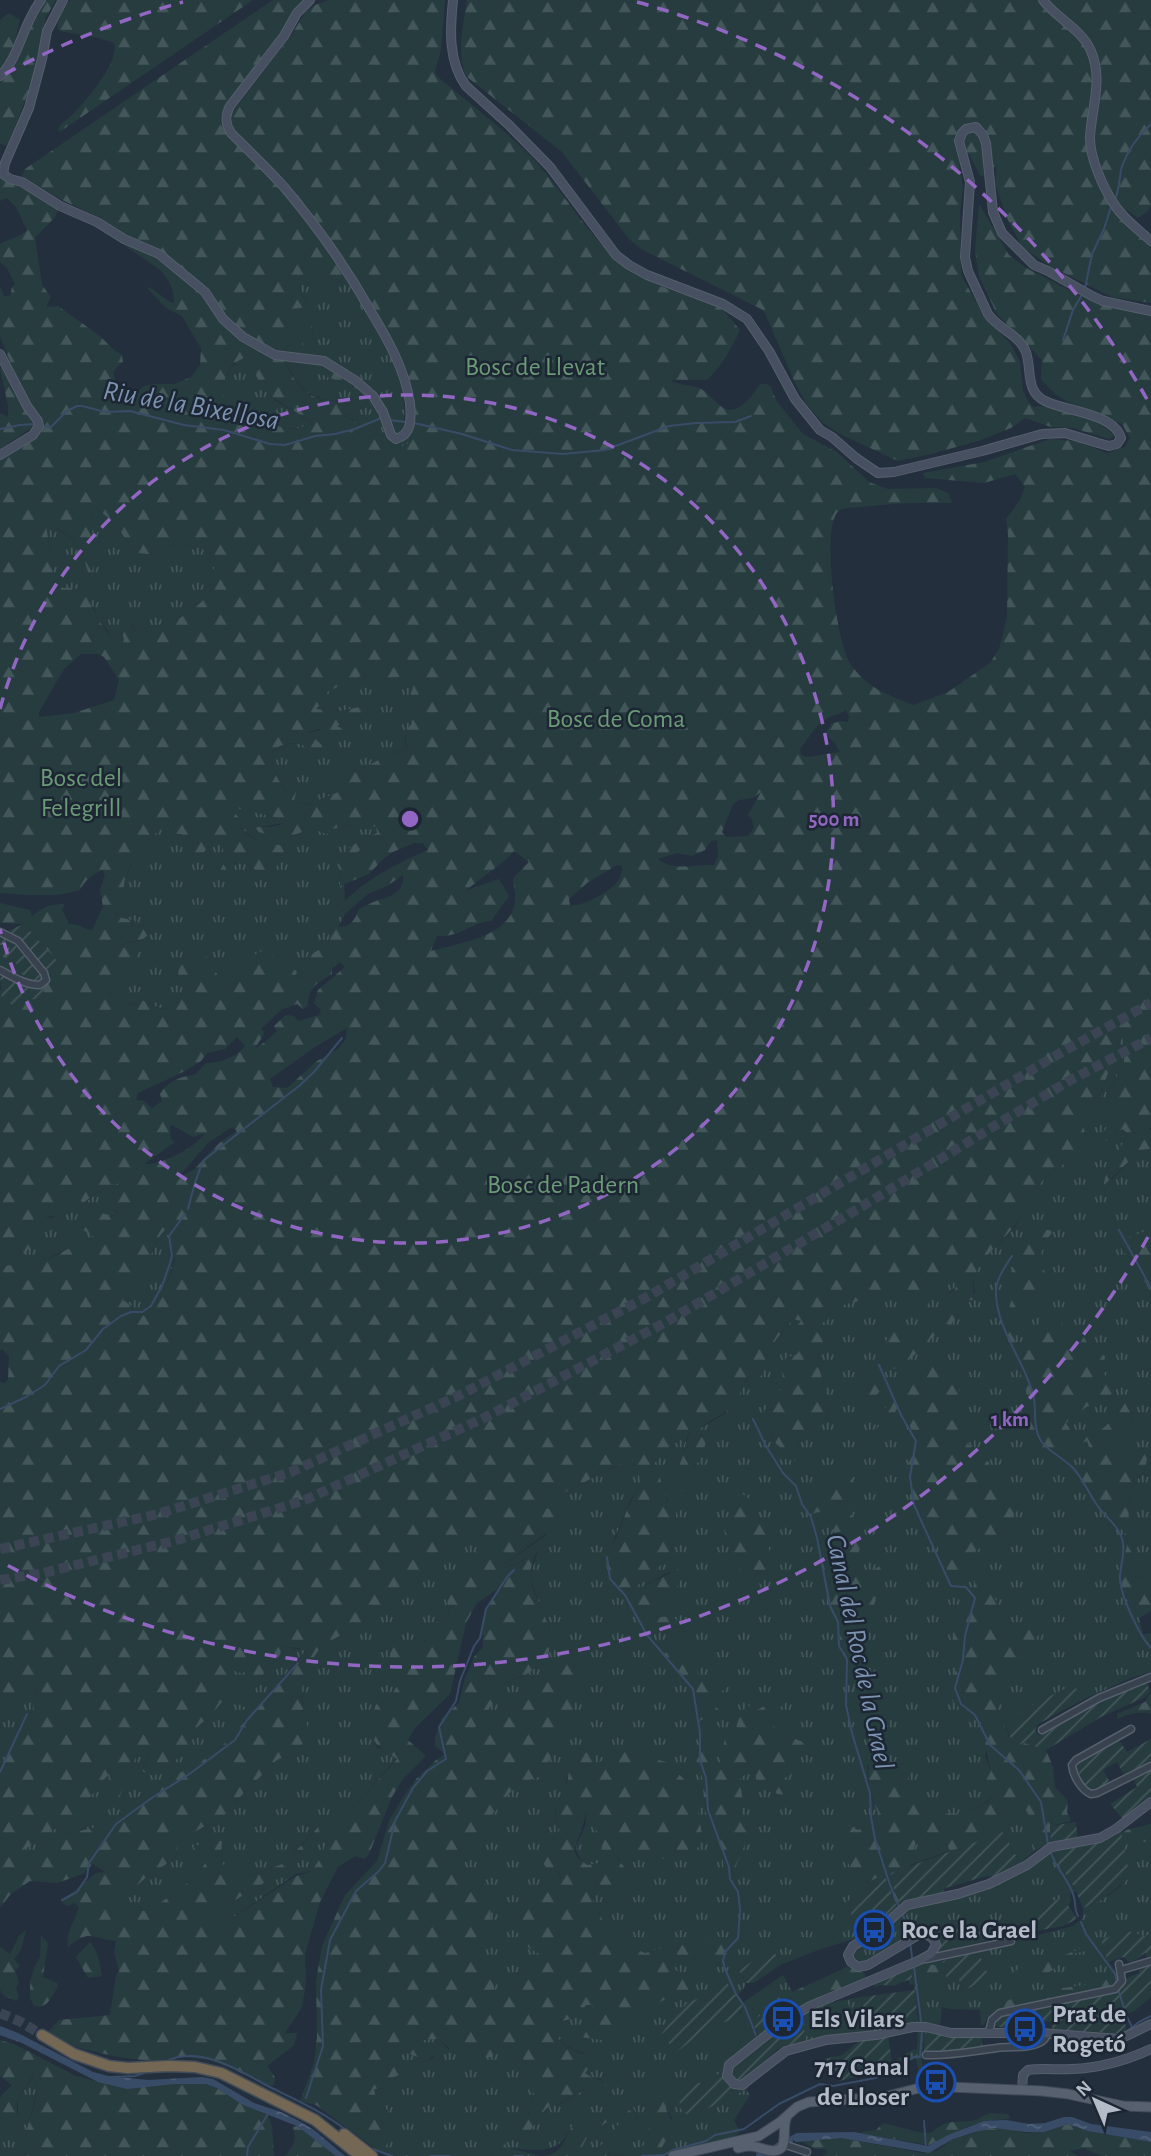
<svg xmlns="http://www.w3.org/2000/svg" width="1151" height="2156" viewBox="0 0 1151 2156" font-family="'Alegreya Sans',sans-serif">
<defs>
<pattern id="grass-tufts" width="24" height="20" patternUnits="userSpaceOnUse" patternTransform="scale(1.75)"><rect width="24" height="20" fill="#263c3f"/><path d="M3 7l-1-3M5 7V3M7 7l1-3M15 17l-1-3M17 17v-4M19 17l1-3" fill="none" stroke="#435659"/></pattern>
<pattern id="forest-firs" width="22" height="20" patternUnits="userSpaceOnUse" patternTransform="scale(1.75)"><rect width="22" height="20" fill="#263c3f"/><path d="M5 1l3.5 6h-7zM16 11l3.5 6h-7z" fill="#435659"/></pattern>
<pattern id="garden-furrows" width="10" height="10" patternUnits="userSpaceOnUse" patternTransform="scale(1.75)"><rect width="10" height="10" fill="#263c3f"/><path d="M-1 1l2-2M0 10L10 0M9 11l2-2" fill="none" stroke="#435659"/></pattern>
<pattern id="water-ripples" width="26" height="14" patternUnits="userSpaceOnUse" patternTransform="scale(1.75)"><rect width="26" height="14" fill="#394c67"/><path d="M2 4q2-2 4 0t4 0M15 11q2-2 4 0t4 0" fill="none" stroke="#53647b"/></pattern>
</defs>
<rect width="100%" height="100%" fill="#242f3e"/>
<g fill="url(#grass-tufts)">
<path d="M320 275 352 284C370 322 416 385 402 428L415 432 408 444 393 449 383 434 365 437 355 436 349 425 356 422 353 419 344 418 367 405 362 399C321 402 306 403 286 363L291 361 356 389 297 361 286 350 291 337 289 332H303L312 338 313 328 289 315 291 309 308 306 299 287Z"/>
<path d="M249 355 276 401 311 422C294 436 276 424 259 420 241 415 233 415 219 402L226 391 225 378 234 364Z"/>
<path d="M94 508C107 512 128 540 134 553L149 554 161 558 170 545C177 543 194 544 200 547 207 551 208 553 216 555V565L209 578 211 588 207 596 194 609 167 626 156 625 136 632 132 625 121 632 125 639 122 647 119 649 113 642 108 631 98 619 94 608 81 596 63 588 54 576 46 524C76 535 80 547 90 576 100 553 85 531 94 508Z"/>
<path d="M434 658 414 681 408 717 412 722 405 735 406 748 380 759 359 771 338 776 347 784 348 788 311 804 294 802C283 785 268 770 273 749 292 740 301 745 322 745L306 733 336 727 368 705 341 711 315 709 327 692 341 684 363 675 388 679Z"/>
<path d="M226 805 288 820 284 823 254 828 282 839 311 829 329 834 328 830 354 824 376 826 378 833 369 836 344 853 353 855 369 844 367 849 341 872 340 885H344L345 900 340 906 345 914 338 927H331L328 944 302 960 308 973 301 978 233 966 221 980 212 966 183 986 181 999 166 1009 156 1007 150 1000 138 1001 124 1007 110 996 108 987 125 967 137 947 116 949 120 945 142 940 144 924 134 929 131 928 135 921 119 917 113 910 121 907 125 878 132 863 156 852 152 836 161 829 172 834H182L209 848 216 840 223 842 224 863 228 877 236 863 247 864 267 878 272 870 276 845C262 844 247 836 239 825L240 819Z"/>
<path d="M1124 1035V1064L1106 1095 1117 1113 1109 1126 1114 1138 1122 1129 1126 1132 1124 1142 1105 1176 1112 1179 1141 1150 1151 1149V1574L1145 1578 1133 1576 1129 1567 1137 1538 1129 1522 1128 1492 1145 1469 1144 1448 1118 1458 1113 1445 1132 1423 1131 1414 1124 1404 1115 1417 1095 1436 1072 1432 1065 1422 1085 1407 1114 1390 1053 1420 1071 1448 1087 1440 1092 1455 1089 1468 1076 1477 1080 1484 1128 1536 1124 1594 1139 1618 1143 1634 1151 1633V1672L1131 1678 1082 1700 1074 1685 1019 1712 1006 1727 994 1718 985 1756 991 1771 995 1794C986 1805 959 1818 944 1815 931 1813 916 1795 908 1786L909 1776 903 1763 867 1765 868 1788 878 1813 873 1823 858 1831 844 1824 837 1832 854 1878 864 1885 865 1889 848 1901 857 1938 821 1949 782 1964 772 1949 739 1970 746 1983C744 1989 742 1992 735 1996L726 1981 662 2033 675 2052 710 2026 737 2017 742 2012 741 2004 783 1975 794 1995 750 2022 756 2037 726 2062 713 2084 710 2085 697 2082 706 2109 746 2089 750 2095 734 2120 740 2132 730 2139 666 2156H657L672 2118 666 2109 651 2096 653 2115 644 2145 628 2155 608 2156 627 2135 637 2115 632 2107 608 2138 590 2156H577L588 2136 607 2122 609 2112 594 2120 570 2128C560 2156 534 2150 507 2148 502 2147 496 2150 491 2152L493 2156H386L381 2153 396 2118 377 2101 373 2089 391 2088 386 2080 408 2071 387 2059 390 2049C404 2050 415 2057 429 2061L434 2057 405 2041 439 2039 448 2049 502 2045 508 2053 522 2057 534 2083 532 2105 515 2141 523 2144 539 2116 548 2107 561 2104 601 2079 590 2078 584 2073 583 2053C565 2047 557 2041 550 2024L563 2021 586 2005H591L598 2012 595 2020 582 2031 639 2017 655 2005 695 1981 667 1966 689 1961 703 1954 720 1966 729 1967 733 1960 729 1948 673 1945 645 1953 625 1945 612 1937 593 1902 596 1884 608 1885 631 1875 603 1840 602 1863 587 1865C562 1844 589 1837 586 1815 584 1799 575 1781 570 1765L564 1792 555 1809 556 1820 560 1830 551 1841 561 1880 552 1892 535 1899 541 1955 531 1968 517 1974 502 2006 494 1994V1983L483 1970 476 1944 491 1924 489 1908 469 1887 470 1881 464 1870V1849L513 1789 521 1783 541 1776 584 1676 578 1654 550 1669 525 1688 515 1704 474 1735 466 1736 496 1700 500 1685 506 1681 523 1677 550 1630 542 1612 530 1576 538 1551C526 1558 516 1567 501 1567L546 1535 549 1509 542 1506 545 1503 619 1464 638 1466 641 1485 631 1499 607 1557 640 1609 647 1635 681 1626 654 1619 668 1604 683 1575 669 1572 640 1588 635 1587 658 1567 671 1550 676 1517 663 1491 660 1478 654 1473 651 1466 689 1430 681 1464 672 1482 682 1491 703 1452 707 1439 696 1434 699 1429 726 1413 739 1380 744 1379 753 1388C763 1377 761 1370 766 1357 772 1343 784 1331 793 1319L801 1320 794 1349 803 1346 796 1355 771 1422 773 1441 781 1448 785 1459 795 1460C802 1433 804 1430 829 1416L818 1359 823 1345 815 1326 837 1306 891 1292 904 1279 910 1277 916 1303 925 1308 939 1284 950 1274 959 1253 965 1258C962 1276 960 1286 944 1297L964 1300 975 1294C975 1289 973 1282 974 1278 978 1260 1003 1241 1015 1227 1020 1220 1021 1210 1026 1202 1038 1182 1061 1160 1084 1157L1086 1134 1081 1122 1084 1114 1099 1109C1100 1092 1114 1049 1124 1035Z"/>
<path d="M122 1181 112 1193 110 1200 118 1206 112 1216 83 1228 97 1239 89 1247 75 1245 45 1260 35 1259 25 1263 0 1267V1262L6 1253 15 1249 45 1217 55 1218 58 1211V1201L69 1190 87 1201 107 1186Z"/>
<path d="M174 1222 176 1226 167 1246 174 1258C170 1280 160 1301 143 1317L138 1316 122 1301C130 1281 140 1275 149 1258 159 1241 157 1235 174 1222Z"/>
<path d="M483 1533 486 1538 447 1599 449 1615 435 1623 410 1667 406 1664 401 1651 393 1648 397 1686 374 1740 377 1748 386 1750 397 1758 342 1820 332 1827 336 1835 329 1837 320 1858 312 1871 296 1874 222 1925 215 1921 212 1914 299 1862 317 1827 285 1863 255 1874 235 1879 227 1874 221 1859 222 1841 197 1876 149 1911 129 1910 109 1905 115 1891 134 1888 150 1874 175 1859 180 1838 193 1826 196 1832 233 1809 235 1802 277 1760 291 1754 307 1727 303 1709 302 1688 306 1670 321 1646 399 1603 407 1586 426 1570 452 1550Z"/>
<path d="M283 1647 306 1650 253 1713 224 1744 201 1763 146 1790 119 1816 97 1827 66 1834 23 1857 7 1860 45 1836 113 1768 118 1801 140 1746 152 1747 142 1771 196 1728 230 1670 255 1669 251 1683 239 1704 245 1707 269 1664 278 1659Z"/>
<path d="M38 1680 34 1707 21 1728 17 1740 0 1766V1709Z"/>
<path d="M1018 1801 1023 1804 1041 1832 1033 1845 1036 1850 1020 1863 1003 1832Z"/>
<path d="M1151 1824V1935L1143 1936 1129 1931 1108 1961 1115 1970 1118 1981 1113 1985 995 2011 987 2018 984 2025H981L980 2010 949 2009 942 2007 940 2025 918 2022 919 2015 910 1965 943 1961 947 1981 959 1979 962 1991 977 1985 987 1972 978 1951 1073 1926 1083 1918V1908C1101 1901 1117 1892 1129 1877L1121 1832Z"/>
<path d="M916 1841 947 1844 949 1851 910 1865Z"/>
<path d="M1054 1850 1057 1861 1076 1891 1031 1911 1021 1921 1039 1927 1041 1930 998 1943 996 1938 948 1950 950 1943 959 1926 932 1933 919 1930 868 1961 860 1963 852 1957 855 1949 880 1934 899 1915 913 1906 962 1896Z"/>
<path d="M861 1997 864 2032 836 2034 806 2040 801 2014 829 2003Z"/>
<path d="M918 2030H925C924 2048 919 2064 924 2081L921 2082 916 2058 880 2076 877 2072 912 2050 917 2049Z"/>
<path d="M34 2076C40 2098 30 2112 26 2133 25 2138 27 2145 28 2150L24 2156H0V2117L4 2128 18 2114V2099Z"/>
</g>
<g fill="url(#forest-firs)" fill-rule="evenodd">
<path d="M45 0H56L46 17 32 83 9 142 5 146 0 143V80L11 70 19 57 26 33Z"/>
<path d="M70 0H253L61 131 58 130C61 122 67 120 73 114 86 101 121 60 114 43L99 38 60 31C52 21 64 9 70 0Z"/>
<path d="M273 0H315L301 5 223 118 236 134 232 123V113L292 34 306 11 317 4 329 0H445L441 50 435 71 437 76C468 103 510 133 537 163 569 199 592 244 632 271 654 287 690 296 716 305L724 311 740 330C731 349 722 366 707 380H670C679 386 691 384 701 389 710 394 714 402 722 407 737 418 753 395 760 384H767L771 387 776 400 803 434 837 452 869 482 888 489 936 488 948 493 952 503C921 502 892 503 861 507 855 508 845 507 840 510 819 522 837 646 851 665 869 689 886 694 913 705L948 692 990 663 999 649 1007 618 1008 534 1006 519 1020 500 1025 487 1015 474 984 483 925 478 923 473 984 462 1050 439 1076 441 1107 453 1125 447 1130 438 1122 424 1068 402 1055 394 1041 379 1042 360 997 314 979 277 975 250 979 204 1009 255 1026 268 1093 302 1151 315V1127L1149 1129 1151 1130V1149L1141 1150 1104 1185C1105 1166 1123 1152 1126 1132L1122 1129 1114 1138 1106 1141 1102 1134 1117 1113 1106 1096 1124 1064V1036L1119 1043 1100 1095V1109L1094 1115 1084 1114 1081 1122C1087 1134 1088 1144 1084 1157 1061 1160 1037 1182 1026 1203 1021 1211 1020 1220 1014 1227 1003 1240 976 1263 974 1279 972 1286 975 1293 973 1300L964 1301 951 1325 941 1323 940 1311 944 1297 955 1289 963 1269 965 1258 959 1253 950 1274 939 1284 925 1309 916 1303 905 1302 904 1291 909 1277C901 1280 898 1287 892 1291 872 1304 847 1297 828 1314V1320L816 1326 823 1332V1345L818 1359 829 1416C804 1430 801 1434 795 1461L785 1459 781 1448 773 1441 771 1422 764 1411 784 1386 781 1365 787 1357 796 1355 802 1347 794 1349V1330L801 1321 793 1319C783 1331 772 1343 766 1357 761 1370 763 1377 753 1388L744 1379 739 1380C739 1385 741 1393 739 1397 731 1416 705 1418 696 1434L707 1439 703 1452 682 1491 675 1492 672 1482C680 1465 686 1450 689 1431L652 1465 654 1473 660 1478 667 1501 676 1505C676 1517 676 1540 671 1550 665 1565 647 1576 636 1587L640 1588 678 1569 683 1575 668 1604 655 1618C667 1616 675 1614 681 1626L647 1635C640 1626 635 1620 639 1609 620 1603 603 1576 607 1556 609 1549 614 1542 617 1536 624 1518 629 1501 641 1485L637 1466 619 1464 545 1503 542 1506 549 1509 563 1505 561 1522 502 1566C516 1568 528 1558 538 1549 535 1557 530 1566 531 1575 531 1603 567 1636 542 1662 537 1667 527 1675 520 1677 513 1680 507 1680 500 1685L496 1700 467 1736 474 1735 515 1704 525 1688 550 1669 578 1653 581 1663 585 1668C583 1692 554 1753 541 1776L521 1783 513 1789 464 1849V1870L470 1881 469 1887 476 1893 485 1884 489 1890 491 1924 476 1944 483 1970 494 1983V1994L502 2005 517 1974 531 1968 541 1955 529 1948 505 1915C525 1898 545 1902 561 1880L559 1870 547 1868 540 1860 539 1849 551 1841 560 1830C550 1805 560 1805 567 1782 569 1777 568 1770 570 1765 573 1759 583 1754 589 1751L594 1755 596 1764 621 1750 666 1762 683 1778 697 1806 702 1834 697 1849C691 1852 683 1858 676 1859 650 1863 649 1837 617 1858L631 1875 638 1888 628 1890 596 1884 593 1902 612 1937 625 1945 645 1953 673 1945H695L715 1932 729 1948 734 1960 729 1967 720 1966 703 1954 689 1961 668 1966 696 1981 681 1999 668 1998 655 2005 618 2037 601 2040 581 2037 582 2031 595 2020 598 2012 591 2005H586L578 2017 551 2024C559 2049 574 2049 596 2060L585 2073C592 2079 601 2079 609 2085L586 2088 560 2104 548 2107 539 2116 523 2144 515 2141 532 2105 534 2083 522 2057 508 2053 502 2045 491 2057C468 2058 455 2056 439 2039L407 2041 433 2055 429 2061C415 2057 404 2050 390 2049L387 2059 409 2071 387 2080 391 2088 374 2089 377 2101 396 2118 400 2125 381 2153 316 2105 300 2101 314 2063 317 2036 316 1981 322 1946 345 1895 377 1861 389 1821 403 1797 416 1779 436 1760 445 1754 435 1746V1738L442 1718 459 1703 465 1678 474 1657 483 1647 482 1627 486 1609 502 1586 477 1603 466 1623 450 1694 415 1728 408 1740 426 1756 402 1780 392 1797 369 1854 365 1859 355 1856 338 1867 320 1902 305 1955 306 1984 302 2007 285 2033H297L294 2045 267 2066 275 2077 274 2085 268 2086 231 2068 209 2060 185 2057 148 2061 113 2056 76 2047 48 2032 59 2020 110 2015 116 1976 119 1971 114 1952 116 1941C91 1938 90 1929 68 1947 65 1933 75 1921 79 1907L74 1903 67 1906 61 1901 96 1873 105 1872 93 1864 83 1874 57 1883 30 1881 10 1895 0 1908V1766L17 1740 21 1728 34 1707 38 1681 0 1709V1382L5 1383 8 1379 9 1356 2 1349 0 1351V1267L11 1265 18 1259 25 1263 35 1259 45 1260 57 1255 75 1245 89 1247 97 1239 82 1229 86 1223 101 1213 113 1216 118 1206 109 1200 112 1193 121 1183 107 1186 83 1203 69 1190 58 1201V1211L55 1218 52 1216 45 1217 36 1238 25 1254 15 1249 6 1253 0 1262V990L29 999 44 1000 43 988 51 976 47 971 58 962 24 924 0 923V903L30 910 32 916C43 908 50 903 65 905L62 909 69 924C79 923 83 929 92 930L103 907 100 890 105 875 102 870C93 874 84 881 80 890 53 898 28 895 0 893V458C17 449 41 441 44 421L22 391 0 337V286L4 296H10L12 287 15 284 7 268 0 262V244C9 238 20 238 27 230L16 207 7 198 0 201V172L2 178 11 183 26 190 58 211 55 217 35 238 42 285 51 297 46 307 58 306 100 336 114 350 122 355 123 362 117 367 113 373 117 385 136 393 144 386 156 384H175L191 377 200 365 201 348 182 316 166 308 146 287C158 289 163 301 174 303 174 289 169 279 159 269L99 228 101 218 62 200 22 176 25 169ZM320 275 352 284C367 316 408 381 406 415 405 420 402 426 402 431L414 432 408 444 393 449 383 434 365 437 355 435 349 425 358 422 345 417 367 405V401L362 399C321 402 306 404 286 364L291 361 356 389 358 387 325 365 297 361 286 350 291 337 289 332H303L302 344 309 351 318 350 312 338 313 328 302 314 289 315 292 309 308 307 299 287ZM249 355C257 393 280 402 310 421 296 437 276 424 259 420 243 415 232 414 220 402L226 391 225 378 233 364ZM94 508C107 512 128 540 134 553L149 554 161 558 170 545C177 543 194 544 200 547 206 551 208 554 216 555V565L209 578 211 588 207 596 194 609 167 626 156 625 136 632 126 619 119 621 124 639 122 647 119 649 98 619 88 597 81 596 75 588H63L54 576 46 525C76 532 81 550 90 577L95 562 91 516ZM81 654H98L104 657 119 680 114 700 74 713 39 717V712L64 669ZM431 660 414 681 407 719 412 723 405 733 407 748 380 759 359 771 338 776 336 782 347 784 348 788 309 804 294 802 296 792H287C277 779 269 766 273 749 292 740 301 741 318 755L322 751V745L307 732 319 729 341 737 349 732 337 726 378 708 368 705 341 711 316 709 328 697 327 692 363 675 388 679 405 676ZM846 710 849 717 848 722 840 721 831 724 825 734 835 743 840 752 808 757 801 755 800 749C808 739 815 726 826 719 833 714 837 716 846 710ZM761 792 748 815 752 820 754 828 748 836 726 837 722 832 733 804 739 800 753 798ZM228 806 287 820C280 828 264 827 254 827L259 832 282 839 311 829 330 834 329 830 353 824 363 830 376 826 377 833C366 837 351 844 344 854L353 855 368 845C364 857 348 860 337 864L341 872 340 886 369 874 383 859 393 852 414 843H423L428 850C397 863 363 881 340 906L345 914 368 894 387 886 403 875C405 893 389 897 376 901 370 903 364 907 359 909 353 925 348 928 331 927L328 944 302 960 308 973 301 978 295 977 297 972 291 966 270 962 273 956 266 949 234 965 221 980 212 966 210 954 196 963 189 958 179 962 178 979 183 986 181 999 166 1009 157 1008 151 1000 138 1001 125 1007 110 996 108 987 125 967 135 965 138 947 117 948 120 945 143 939 159 926 152 921 134 929 131 927 135 921 119 917 114 910 121 907 125 878 131 864 156 852 152 836 161 829 172 834H182L181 842 189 852 198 857 216 841 223 842 224 863 220 871 228 878 236 863 247 864 267 878 283 858 284 846C267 842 251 842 240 827L246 821 240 819ZM717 840 718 856 714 865C696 864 672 872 658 859L677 853 692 856 705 850 711 841ZM514 851 529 862 513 878C513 885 516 893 515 900 513 937 458 943 431 951L437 936C461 938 473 921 491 921L509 896 499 879 465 891 507 859ZM617 865 622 866C622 871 621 878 617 882 611 891 581 908 570 905L569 899 587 883ZM340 962 345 967 318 990 314 1003 321 1010 319 1015 299 1021 294 1016 286 1015 274 1026 277 1031 265 1042 255 1048 263 1036 264 1031 261 1029 281 1010 297 1004 303 1009 308 1006C308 986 318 983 332 974V968ZM347 1028 346 1039 338 1049 317 1061 287 1088 273 1087 270 1079 315 1047ZM237 1037 245 1046C239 1056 218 1064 206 1063L195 1075C180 1076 167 1082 160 1094L162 1101 152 1108 144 1101 136 1100 138 1093 185 1071 201 1061 207 1053 225 1049ZM172 1125 193 1137 205 1133C197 1147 160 1166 144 1164L175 1142 171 1139 170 1127ZM232 1127 237 1131C229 1136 221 1141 214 1148 203 1157 196 1174 180 1175L208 1143ZM174 1223 175 1226 167 1234V1246L175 1259C170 1280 160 1301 143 1316H138L133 1307 123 1300C130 1281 140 1275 149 1258 159 1241 156 1235 174 1223ZM483 1533 486 1538 449 1590 447 1599 449 1615 435 1623 410 1667 406 1664 401 1651 393 1647C386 1663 389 1671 397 1686L391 1696 381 1695 375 1707 372 1720 378 1730 374 1740 377 1745 397 1759 342 1820 332 1827 335 1835 329 1837 320 1858 312 1871 296 1876 222 1925 215 1921 212 1914 299 1862 320 1833 318 1827 285 1863 255 1874 236 1879 227 1874 221 1859 222 1841H208L193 1847 207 1860 197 1876 149 1911 129 1910 109 1905 115 1891 134 1888 150 1874 175 1859 180 1838 193 1826 195 1832 234 1809 235 1802 277 1760 291 1754 302 1745 307 1727 303 1709 302 1688 306 1670 321 1646 400 1603 407 1586 426 1570 452 1550ZM283 1647 298 1648 306 1651 253 1713 224 1744 201 1762 146 1790 119 1816 97 1827 66 1834 23 1857 10 1859 75 1816 111 1771 104 1796 109 1807 118 1801 140 1746 152 1748 142 1771 153 1776 165 1771 189 1747 187 1736 211 1715 236 1685 235 1679 231 1670 241 1673 254 1670 251 1683 238 1704 245 1707 269 1664 278 1659ZM586 1807 593 1825 602 1839 601 1863 587 1865C583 1861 576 1858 575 1852 574 1843 587 1822 586 1807Z"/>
<path d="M467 0H1151V205L1148 211 1138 218 1127 210 1117 213 1145 243 1151 246V303L1112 297 1050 266 1022 247 1007 218 995 183 997 165 981 177 969 154 958 157 963 187 960 212 961 275 985 318 1010 343 1020 362 1023 391 1029 403 1033 407C1060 404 1095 417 1115 436L1109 439 1073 428 1051 427 1025 418 1011 428 978 441 931 454 898 461 840 434 823 423 807 405 796 385 765 313 761 309 641 249 629 239 562 152 467 77C455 56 464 24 467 0Z"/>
<path d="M9 13 20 20 13 49 0 69V20Z"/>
<path d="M0 368 5 370 34 426 0 449V413L8 417V406Z"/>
<path d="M9 941 13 942 14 963 22 966 30 981 12 974 0 966V945L5 947Z"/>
<path d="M1151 1229V1293L1144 1280 1132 1267 1134 1260 1123 1252 1118 1241Z"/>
<path d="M1032 1230 1035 1234 1047 1230H1054C1042 1245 1036 1258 1047 1276L1042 1284 1048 1287C1043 1305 1031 1314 1016 1323L1013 1332 1017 1345 1022 1343 1046 1315 1047 1323 1051 1327 1066 1308 1062 1326 1078 1328 1091 1349 1105 1356 1103 1372 1114 1390 1108 1400 1086 1407 1066 1423 1071 1431 1095 1436 1115 1417 1125 1403 1131 1414 1132 1423 1113 1445 1118 1458 1144 1448 1148 1454 1145 1469 1128 1492 1129 1521 1137 1538 1129 1567 1133 1576 1144 1578 1151 1574V1611L1139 1618C1131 1606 1120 1591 1120 1576 1121 1562 1128 1550 1128 1536L1080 1484 1076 1477 1089 1467 1091 1453 1087 1441 1071 1448 1052 1452 1045 1460 1038 1453 1028 1425 1016 1434 1030 1410C1028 1401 1026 1391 1024 1382 1021 1373 1015 1365 1012 1356 1006 1337 1005 1317 1012 1299L1008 1296 998 1300C1008 1277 1021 1256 1027 1232Z"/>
<path d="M899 1324 903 1337 926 1330 930 1327 936 1334 905 1364 899 1368 883 1370 885 1361 881 1359 891 1348 886 1341Z"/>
<path d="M950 1338 955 1342 943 1355 960 1392 962 1415 967 1442 979 1460 989 1462 991 1477 1007 1490 1000 1504 1023 1502 1015 1514 1003 1527 1010 1530 1006 1539 995 1541 965 1556 960 1571 947 1582V1568L938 1547 946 1539 929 1532 912 1518 909 1492 904 1479 911 1455 916 1446 918 1434 904 1421 907 1411 900 1406 876 1429 884 1410 897 1391 894 1387C908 1368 928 1349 950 1338Z"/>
<path d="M868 1375 883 1388 869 1403 858 1392 861 1383Z"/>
<path d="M851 1471C856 1500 837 1504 863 1531 860 1547 855 1562 863 1577L890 1559 892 1562 869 1585V1593L876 1597C867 1625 869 1655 861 1684L852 1687 845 1676 847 1654 840 1642 838 1615 828 1595 824 1579 827 1553 842 1543 848 1535 847 1530 834 1533 829 1515 819 1512 808 1515 807 1505 842 1475Z"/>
<path d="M740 1492 754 1503 765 1531 770 1554 762 1585 738 1568 724 1531 729 1513Z"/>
<path d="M975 1579 985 1582 999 1605 992 1617 1004 1632 1043 1629 1022 1656 1003 1674 1000 1702 994 1718 1004 1725 1014 1746 1024 1742 1046 1750 1053 1767 1055 1787 1068 1801 1067 1812 1071 1821 1050 1826 1051 1843 1036 1850 1033 1845 1040 1831C1031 1822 1026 1806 1018 1802L1003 1832 994 1843 953 1861 947 1844 916 1841 910 1865 892 1884 900 1904 897 1906 884 1874 864 1885 854 1878 837 1832 843 1823 858 1830 873 1823 878 1813C868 1787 864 1774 874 1747L883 1750 887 1762 915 1765 909 1776 908 1786C930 1809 944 1822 976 1808 984 1804 989 1802 994 1795L984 1784 991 1771C986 1754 986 1739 981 1721L966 1714 949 1698 957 1664 948 1650 954 1636 965 1627Z"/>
<path d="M680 1641C692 1648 697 1666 700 1680L710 1682 731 1680 728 1686 710 1701 719 1710 696 1723 693 1715 695 1699 689 1692 683 1677 663 1655Z"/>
<path d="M1151 1691V1714C1142 1710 1126 1715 1117 1719V1714L1145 1702Z"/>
<path d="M790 1693 789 1700 773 1713V1726L791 1737 805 1743 795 1755 801 1767 783 1779 787 1795 777 1794 771 1786 757 1782 753 1767 739 1780 743 1800 741 1816 759 1820 750 1832 729 1883 724 1873 722 1851 705 1810 702 1777 696 1760 700 1740 705 1731 712 1725 719 1726C713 1740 711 1753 715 1768L720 1765 725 1737 734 1738 739 1716 748 1705 753 1712Z"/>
<path d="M1151 1824V1838L1146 1842 1135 1841 1123 1844 1122 1835 1126 1830Z"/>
<path d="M26 1930 21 1950 14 1959 20 1966 15 1970 19 1982 16 1988 19 1997 16 2001 4 1996 0 1990V1947L10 1954 19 1936Z"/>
<path d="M41 1936 48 1943 43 1977 57 1983 58 1987C50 1998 48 2009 34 2006L30 1998V1982L34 1968 40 1957Z"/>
<path d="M90 1942C98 1951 100 1964 102 1976L88 1978 76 1957Z"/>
<path d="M1087 1945 1093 1946 1091 1950 1076 1953 1061 1960C1057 1973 1032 1980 1019 1979V1974L1015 1971C1029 1963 1045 1959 1060 1956 1069 1955 1079 1948 1087 1945Z"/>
<path d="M918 1963 941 1966 946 1979 916 1980 913 1978 912 1966Z"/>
<path d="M847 1967 864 1972 866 1978 798 2007 791 1997C762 2014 737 2030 715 2055L710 2053 716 2036 723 2031 729 2030 736 2023 737 2018 747 2009V2001L749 1998H758L776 1993H790Z"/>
<path d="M1112 1970H1115L1118 1980 1113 1985 995 2011 993 2006 1031 1992 1101 1983 1111 1977H1113Z"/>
<path d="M846 2000 849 2006 853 2029 835 2032 828 2026H814L813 2036H805L801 2016 808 2010Z"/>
<path d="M0 2040 14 2044 76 2076 127 2089 175 2084H206L217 2088 243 2105 268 2115 272 2126 274 2156H24L28 2150C27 2145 25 2138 26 2133 30 2113 42 2097 33 2076 29 2083 23 2090 19 2097 12 2111 26 2116 4 2128L0 2117V2097L12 2085 0 2076Z"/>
<path d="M653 2086 669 2088 666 2109 674 2126 657 2156H613L628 2155 644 2145 653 2115 651 2096Z"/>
<path d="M632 2106 637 2115 627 2135 608 2156H590L608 2138Z"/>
<path d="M610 2111 607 2122 588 2136 577 2156H543C565 2154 564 2136 575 2121L594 2120Z"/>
<path d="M991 2113 1008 2114 1010 2117 1008 2119 984 2121 967 2127 929 2145 863 2134 862 2132 876 2130 883 2123C899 2126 912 2132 927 2133 933 2134 936 2128 942 2125 952 2120 965 2123 976 2120 981 2118 984 2114 991 2113Z"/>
<path d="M1068 2124 1088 2131 1151 2142V2156H1102L1083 2148 1070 2151 1078 2156H823L827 2153 826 2149H815L801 2141 841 2138 922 2153 937 2151 953 2139 987 2129 1003 2128 1025 2133 1045 2131Z"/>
<path d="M297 2126 336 2156H285C294 2146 297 2141 293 2127Z"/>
<path d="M494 2140 505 2141 506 2147 540 2156H493L490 2146Z"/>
</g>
<g fill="url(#garden-furrows)">
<path d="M24 924 58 962 47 971 18 937 7 931Z"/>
<path d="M0 936 11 940 42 977 41 980 30 981 20 968 21 966 5 958 13 942 10 940 5 947 0 945Z"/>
<path d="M2 973C15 983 27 986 43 988L44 1000 29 999 19 1008 2 1000 0 974Z"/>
<path d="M1146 1681 1150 1691 1145 1697 1101 1717 1046 1750 1024 1743 1014 1746 1006 1727 1019 1712 1074 1684 1082 1700 1038 1724 1035 1730 1039 1735 1048 1732 1107 1696Z"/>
<path d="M1151 1739V1762L1124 1775 1117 1762 1103 1770 1110 1782C1088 1794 1087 1790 1077 1769L1079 1762 1084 1758 1119 1740 1127 1752Z"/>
<path d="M1151 1769V1798L1123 1819 1110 1804 1137 1787 1133 1778Z"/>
<path d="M1076 1822 1078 1840 1051 1843 1050 1826Z"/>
<path d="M1003 1832 1020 1863 994 1877 987 1876 945 1888 942 1893 906 1901 900 1904 892 1884 891 1873Z"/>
<path d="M1121 1832 1130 1877 1102 1900 1083 1908 1074 1887 1057 1861 1054 1850C1078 1847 1101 1846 1121 1832Z"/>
<path d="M884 1874 897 1907 877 1926 857 1938 848 1901 864 1889V1885Z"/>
<path d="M1070 1894 1071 1901 1068 1905 1077 1919 1063 1926 1041 1930 1034 1925 1021 1921 1031 1911Z"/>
<path d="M959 1925 963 1939 950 1943 948 1950 936 1953V1937L932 1933Z"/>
<path d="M1129 1931 1143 1936 1151 1935V1958L1147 1959 1145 1953 1131 1963 1123 1957 1108 1962 1101 1939Z"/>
<path d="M772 1949 782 1964 754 1983H746L739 1970Z"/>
<path d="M978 1951 987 1972 988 1980 962 1991 959 1979 947 1981 943 1961Z"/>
<path d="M1151 1963V1997L1133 2012 1125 2014 1126 2034 1052 2029 1053 2021 1033 2022 1032 2028 998 2027 996 2025 999 2016 1120 1990 1127 1978 1139 1973V1969Z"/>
<path d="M910 1965 913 1984 911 1985 908 1980 893 1986 881 1985 875 1987 873 1983Z"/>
<path d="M726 1981 735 1995 738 1994 743 2002 741 2004 743 2008 737 2018 710 2027 675 2053 662 2033 688 2002 697 1999Z"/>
<path d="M915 1990 918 2022 890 2029 864 2032 861 1997Z"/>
<path d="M792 1997 798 2007 759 2036 751 2021Z"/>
<path d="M801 2014 806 2040 778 2049 745 2079 738 2082 732 2079 730 2071 733 2067 788 2022Z"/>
<path d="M925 2030 981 2036 983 2048 941 2052 924 2051Z"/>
<path d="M888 2036 892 2062 877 2072 839 2081 835 2070 826 2071 824 2059 842 2055 858 2042Z"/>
<path d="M724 2064C720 2082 731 2095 749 2086L746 2089 705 2110 693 2120 679 2107 680 2101 697 2082 710 2085 713 2083Z"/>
</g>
<g fill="url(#water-ripples)">
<path d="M0 2026 18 2033 93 2072 108 2076 148 2080 202 2077 213 2079 254 2103 281 2112 299 2121 314 2130 345 2156H336L297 2126 243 2105 217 2088 206 2084H175L127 2089 98 2082 22 2043 0 2035Z"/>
<path d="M1064 2117H1072L1091 2124 1151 2132V2142L1088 2131 1068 2124 1044 2132H1025L995 2128 975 2132 953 2139 929 2153 841 2138 796 2142 791 2138V2136L797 2133 854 2132 928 2146 948 2135 984 2121 1006 2120 1029 2124 1045 2123Z"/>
</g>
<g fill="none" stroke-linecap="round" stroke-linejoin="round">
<g stroke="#394c67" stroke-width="2">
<path d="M1115 199C1120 189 1119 177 1122 166 1128 150 1139 135 1151 124"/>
<path d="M1085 288 1092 254 1104 229 1111 207"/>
<path d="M1063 340 1073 310 1083 293"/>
<path d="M389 420 406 422"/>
<path d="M414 423 462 434 512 450 563 454 605 450 669 426 696 423 735 422 751 416"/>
<path d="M41 426 51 427 67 411 77 406H82L105 412 130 411 184 425 224 430 270 444 285 445 315 436 335 434 355 429 381 418"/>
<path d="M0 429 20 425 35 424"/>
<path d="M188 1209C192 1194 197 1172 204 1160L299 1086 314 1072 342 1038"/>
<path d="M1119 1230 1151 1288"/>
<path d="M1012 1256C1005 1267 995 1280 996 1294 997 1329 1024 1361 1033 1394 1037 1409 1032 1427 1041 1441 1050 1453 1064 1458 1074 1469 1084 1480 1090 1497 1100 1509 1106 1517 1116 1524 1120 1534 1127 1547 1121 1562 1120 1576 1119 1593 1139 1635 1151 1648"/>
<path d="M879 1365 901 1415 916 1441 910 1477 914 1505 951 1586 966 1587 975 1598 965 1636 963 1660 955 1688 961 1704 975 1715 990 1745 1019 1770 1041 1802 1048 1844"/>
<path d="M0 1409 26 1397 45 1385 59 1366 86 1350 103 1329 121 1316 131 1312H142L151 1306 162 1286 169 1266 172 1256 169 1236 185 1214"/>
<path d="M753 1419 766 1446 783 1473 796 1486 802 1504 811 1517 817 1538 830 1606 838 1622 839 1646 847 1659 846 1705 852 1733 870 1793 871 1817 875 1839 889 1882 898 1905"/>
<path d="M607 1557 610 1579 625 1595 647 1635 693 1689 700 1733V1760L706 1778 708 1810 729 1867 730 1879 738 1892 740 1909 738 1938 725 1952 723 1961 725 1969 736 1994 745 2007 756 2035"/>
<path d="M0 1772 27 1714"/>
<path d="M1051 1853C1056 1868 1068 1879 1073 1894 1076 1901 1074 1909 1078 1916"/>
<path d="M62 1900 77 1892 87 1877 89 1863 116 1824 153 1797 188 1775 235 1740 247 1720 298 1663"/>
<path d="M903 1915 909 1937"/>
<path d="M1081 1922 1086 1934 1115 1974 1117 1982"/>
<path d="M910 1942 912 1957"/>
<path d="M914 1967 921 2021"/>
<path d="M1119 1992 1127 2017 1132 2027"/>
<path d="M1126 2032 1139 2022 1151 2016"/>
<path d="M165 2062C177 2055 193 2055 207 2058 227 2063 248 2075 266 2085 294 2099 322 2111 346 2130"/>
<path d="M111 2077 135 2076 144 2073"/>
<path d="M306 2098 323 2046 321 1990 330 1940 356 1891 378 1872 385 1863 395 1821 413 1788 427 1771 446 1759 439 1727 456 1701 460 1681 474 1646 480 1638 486 1609 507 1577 514 1570"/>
<path d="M924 2121 926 2148"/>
<path d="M370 2148 392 2156"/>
<path d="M247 2156 248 2147 268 2114"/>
<path d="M406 2156H407"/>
<path d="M430 2156H450"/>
<path d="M514 2156H523"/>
<path d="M642 2156 664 2155 673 2150 706 2141 715 2135 744 2129 779 2104 820 2084 833 2086 875 2078 914 2057H920L922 2032"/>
</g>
<path stroke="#394c67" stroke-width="10" d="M761 2156 774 2151 788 2141"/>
<g stroke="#3a4453" stroke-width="10" stroke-dasharray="10 5" stroke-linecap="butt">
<path d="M0 1549 158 1514 291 1472 460 1395 647 1297 1062 1052 1151 1003"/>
<path d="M0 1580 43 1573 174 1541 305 1500 486 1417 666 1322 866 1204 1067 1082 1151 1038"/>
<path d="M0 2013 21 2022 42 2035"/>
</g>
<defs>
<g id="street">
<path d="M0 932 18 941 44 973 46 980 40 985C25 985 13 977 0 970"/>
<path d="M1131 1729 1076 1760 1072 1765C1073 1775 1081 1790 1091 1794L1097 1793 1151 1766"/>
<path d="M1042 1730 1099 1698 1151 1677"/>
<path d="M926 1959 1011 1941"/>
<path d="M1121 1970 1151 1961"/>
<path d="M989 2032 992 2020 1000 2013 1115 1989 1122 1981 1119 1964"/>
<path d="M926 2055C951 2056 973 2051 997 2048 1011 2046 1028 2049 1041 2042 1046 2039 1045 2038 1047 2034"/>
<path d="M783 2144 807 2152"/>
</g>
<g id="secondary">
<path d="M63 0 47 31 42 59 29 108 5 163 3 174 10 179 22 182 60 206 97 222 124 239 159 254 205 292 223 319 243 337 275 355 324 361 356 381 373 396 383 412 391 435 396 439C413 434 411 417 410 403 405 369 387 338 370 310 346 267 316 225 284 187 267 168 249 151 231 133 225 124 225 116 230 106L284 36 297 13 310 0"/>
<path d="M453 0C450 29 448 62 466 86L509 125 550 167 616 255 629 265 647 275 723 304 747 319 769 351 795 399 820 430 832 437 856 458 878 473 894 472 982 451 1042 434 1065 433 1098 443 1109 446 1117 444 1121 438C1114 413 1064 411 1045 401 1025 391 1032 370 1026 352 1019 334 998 329 988 314L968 271 965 257 970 182 959 141 962 133 966 129 976 127 983 135 986 143 993 212 1002 233 1034 265 1048 271 1092 296 1103 301 1151 311"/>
<path d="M1043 0C1057 19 1081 28 1091 51 1103 79 1092 107 1090 136 1089 157 1104 190 1116 207 1125 220 1139 230 1151 241"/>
<path d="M0 76C19 58 23 23 41 0"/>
<path d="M0 354 27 406 38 421 39 426 33 435 0 455"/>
<path d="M1151 1802 1116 1829 1100 1838 1051 1847 1027 1865 989 1884 958 1894 907 1905 875 1933 853 1946 848 1955 851 1962 858 1967 868 1965 920 1934C928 1934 934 1937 936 1945L931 1954 920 1960 810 2006 783 2022 729 2065 727 2076 734 2084 742 2085 786 2051 826 2040 876 2035 913 2027H926L951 2033H1041L1120 2039 1151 2024"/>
<path d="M1022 2090 1023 2075 1028 2070C1042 2068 1057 2070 1072 2069 1100 2068 1125 2061 1151 2049"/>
</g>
<g id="primary">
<path d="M738 2148C741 2147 746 2146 750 2146 760 2146 774 2156 782 2147 786 2140 783 2127 786 2119"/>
<path d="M673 2156 759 2136 780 2122 797 2107 809 2102 884 2097 927 2086 1042 2091 1068 2094 1123 2106 1151 2107"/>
</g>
<g id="highway">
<path d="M42 2035 74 2054 109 2066 128 2068 169 2066 195 2067 221 2073 315 2120 360 2156"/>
<path d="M344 2134 372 2156"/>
</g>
</defs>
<use href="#street" stroke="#565f6c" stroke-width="9"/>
<use href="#secondary" stroke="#565f6c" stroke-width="10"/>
<use href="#primary" stroke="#414a57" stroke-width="11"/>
<use href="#highway" stroke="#434c59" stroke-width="13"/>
<use href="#street" stroke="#38414e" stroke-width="6"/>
<use href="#secondary" stroke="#465061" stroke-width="8"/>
<use href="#primary" stroke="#56606e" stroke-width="9"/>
<use href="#highway" stroke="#746855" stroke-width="10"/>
</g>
<g fill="none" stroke="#9266c3" stroke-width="3.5" stroke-dasharray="12 9">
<path d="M0 709A424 424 0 1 1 0 929"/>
<path d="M1148 1237A848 848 0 0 1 5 1564M5 74A848 848 0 0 1 183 2M637 2A848 848 0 0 1 1148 401"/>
</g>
<defs>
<symbol id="bus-ring" viewBox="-11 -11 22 22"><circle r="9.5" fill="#1d2633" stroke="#1a4fb4" stroke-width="1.5"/><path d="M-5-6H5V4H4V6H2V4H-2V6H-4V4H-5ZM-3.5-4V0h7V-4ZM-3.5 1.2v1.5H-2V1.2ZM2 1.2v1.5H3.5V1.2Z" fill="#1a4fb4"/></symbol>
</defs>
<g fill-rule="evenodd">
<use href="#bus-ring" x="852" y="1908" width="44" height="44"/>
<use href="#bus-ring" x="761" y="1997" width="44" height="44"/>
<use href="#bus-ring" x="1003" y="2007" width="44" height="44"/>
<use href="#bus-ring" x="914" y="2060" width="44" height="44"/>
</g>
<g text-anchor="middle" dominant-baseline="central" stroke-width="5" stroke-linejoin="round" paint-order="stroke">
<g font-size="26" fill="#6b9a76" stroke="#1d2633">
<text x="535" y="367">Bosc de Llevat</text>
<text x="616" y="719">Bosc de Coma</text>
<text x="81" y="778">Bosc del<tspan x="81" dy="30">Felegrill</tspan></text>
<text x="563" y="1185">Bosc de Padern</text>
</g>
<g font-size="26" font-weight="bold" fill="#b4bcc9" stroke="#1d2633" text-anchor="start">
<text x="901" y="1930">Roc e la Grael</text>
<text x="1052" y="2014">Prat de<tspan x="1052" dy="30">Rogetó</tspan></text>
<text x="810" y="2019">Els Vilars</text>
<text x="909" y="2067" text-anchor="end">717 Canal<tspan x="909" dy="30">de Lloser</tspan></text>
</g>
<g font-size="28" font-style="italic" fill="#7c92b1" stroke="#1d2633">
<text transform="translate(191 406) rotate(10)">Riu de la Bixellosa</text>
<text transform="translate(859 1652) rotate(78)">Canal del Roc de la Grael</text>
</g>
</g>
<circle cx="410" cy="819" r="10" fill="#9266c3" stroke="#1d2633" stroke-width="3.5"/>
<g font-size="21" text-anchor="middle" font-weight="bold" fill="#9266c3" stroke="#1d2633" stroke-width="5" stroke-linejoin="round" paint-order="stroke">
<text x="834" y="826">500 m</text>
<text x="1010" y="1426">1 km</text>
</g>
<g transform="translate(1095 2100) rotate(316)" stroke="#1d2633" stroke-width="5" paint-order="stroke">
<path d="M0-5L12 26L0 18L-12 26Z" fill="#b4bcc9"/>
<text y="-10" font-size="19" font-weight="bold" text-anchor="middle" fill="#b4bcc9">N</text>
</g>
</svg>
